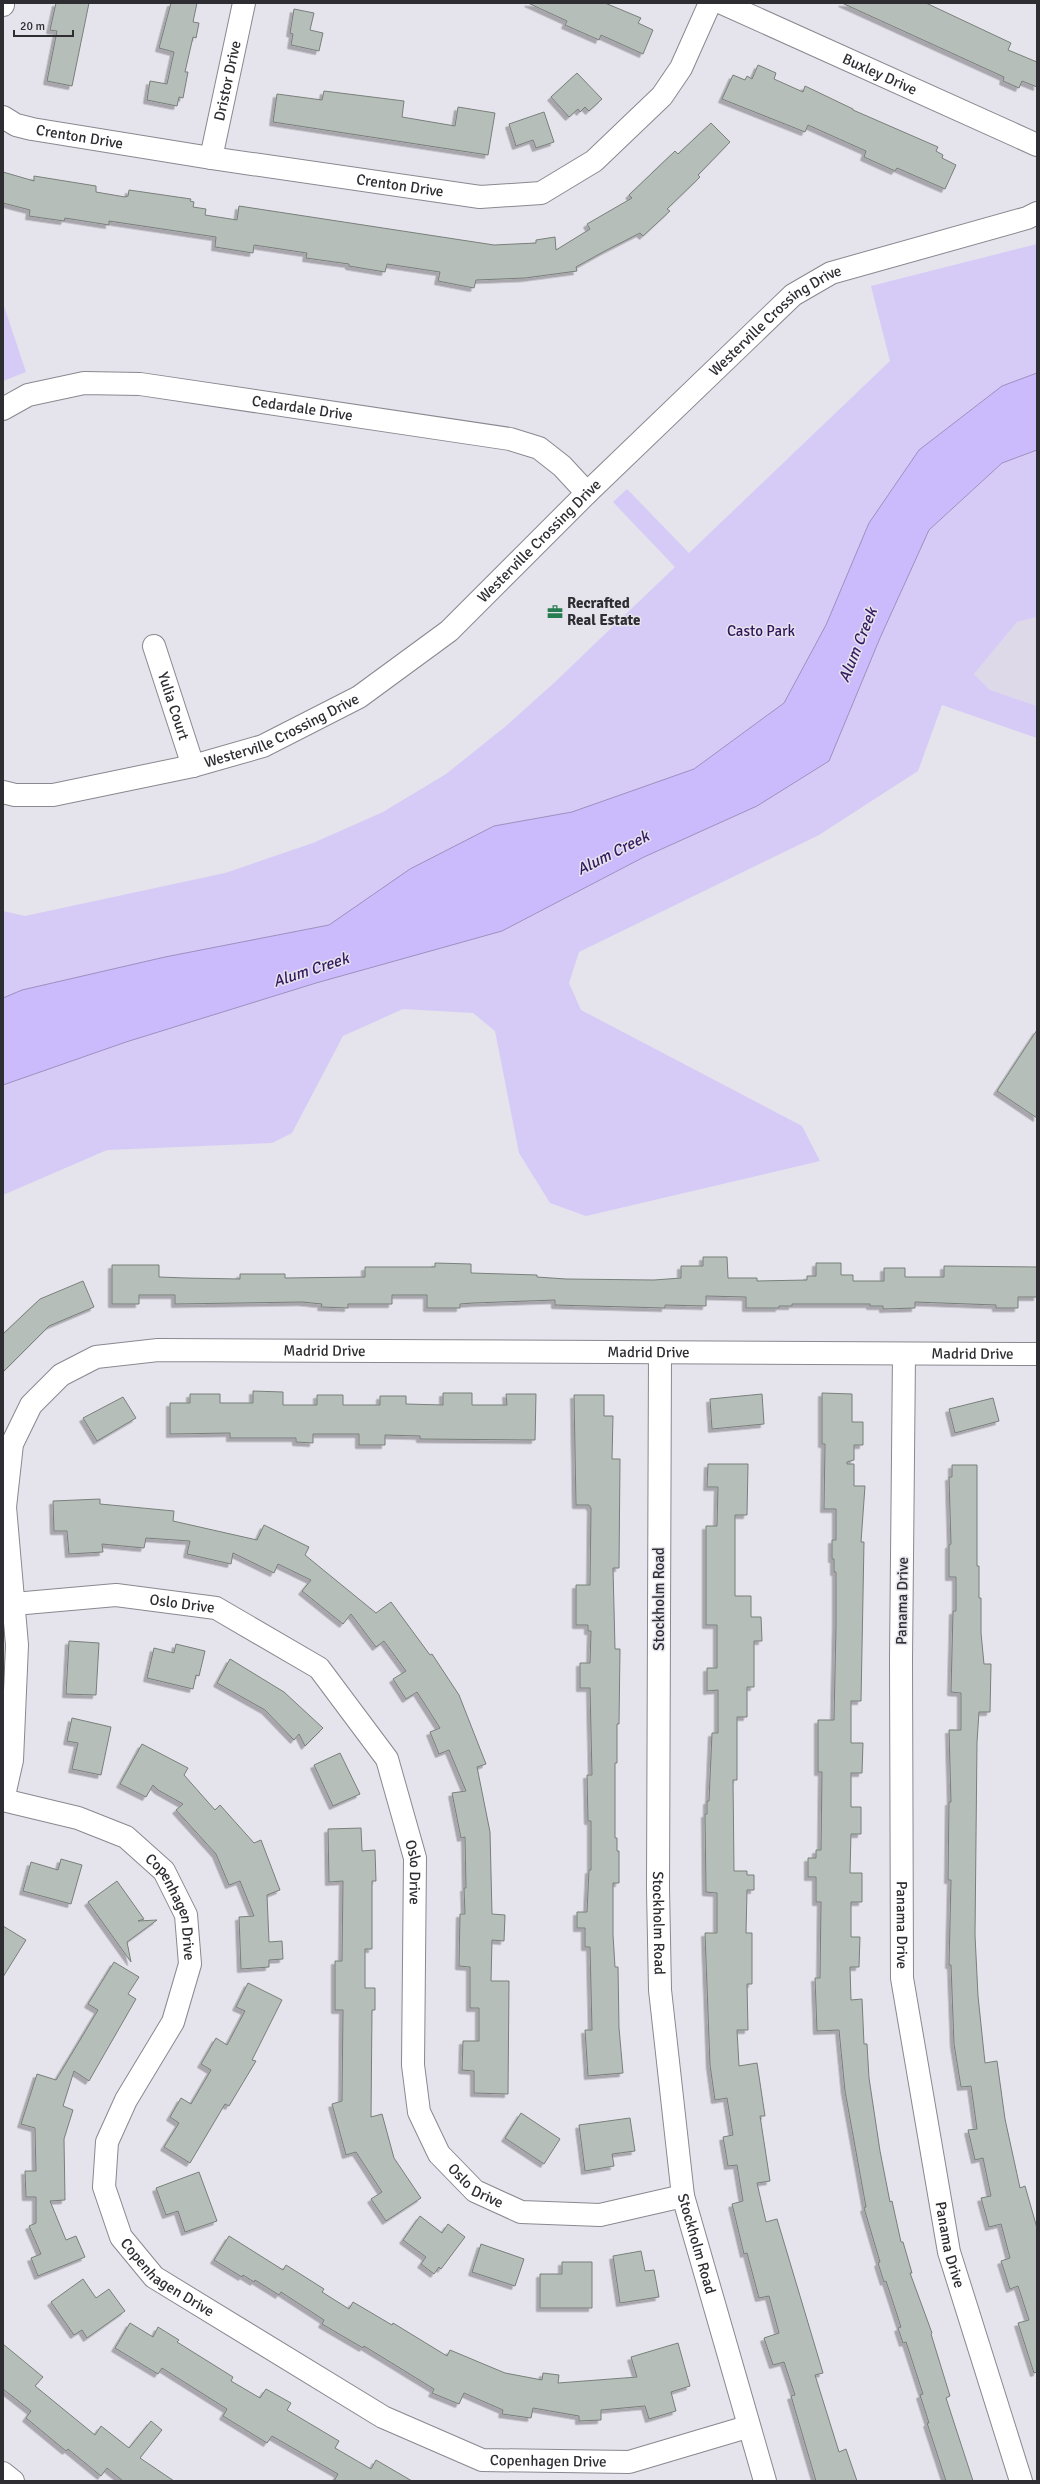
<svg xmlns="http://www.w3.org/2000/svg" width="1040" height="2484" viewBox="0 0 1040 2484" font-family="Signika,sans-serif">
<defs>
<filter id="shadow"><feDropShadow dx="-3.5" dy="3.5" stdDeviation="0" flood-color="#0004"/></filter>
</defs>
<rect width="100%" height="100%" fill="#e5e3eb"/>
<path fill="#ddd9e9" d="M1037 617V706L990 690 974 674 1017 622Z"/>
<g fill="#d6cbf7">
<path d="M1037 244V418L901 546 848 706 379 932 3 1047V911L25 916 225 873 313 843 383 812 446 774 506 726 555 682 675 567 613 502 627 489 689 553 890 361 871 286Z"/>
<path d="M3 303 26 372 3 381Z"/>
<path d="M1037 450V617L1017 622 974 674 990 690 1037 706V738L942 705 918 771 819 835 579 952 569 983 581 1010 802 1126 820 1161 586 1216 550 1203 519 1153 495 1031 473 1013 403 1009 343 1036 292 1133 272 1143 107 1150 3 1195V1085L125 1042 316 983 502 931 644 857 757 806 829 761 880 638 929 530 1002 463Z"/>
</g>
<path fill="#ccbbfc" stroke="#9d90bf" d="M1037 373V450L1002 463 929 530 880 638 829 761 757 806 644 857 502 931 316 983 126 1042 3 1085V998L22 990 165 957 329 925 410 869 494 826 572 812 694 769 784 703 826 625 869 523 919 450 1002 386Z"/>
<g fill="#b6beb9" stroke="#79807b" filter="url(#shadow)">
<path d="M56 3H89L72 86 47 81 57 31 50 30Z"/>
<path d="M171 3H197L193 22 199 23 196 38 193 37 185 72H188L183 98 179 97 177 106 147 100 150 81 167 84 174 52 159 48Z"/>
<path d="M528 3H605L641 18 638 23 653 30 643 54 601 35 599 40 565 25 567 21Z"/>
<path d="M842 3H926L1011 43 1008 50 1037 62V87L1022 81 1019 88 1003 81 1004 77Z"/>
<path d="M294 9 314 13 310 30 323 33 319 51 291 45 293 34 290 33Z"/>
<path d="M758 65 776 73 774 79 803 92 805 86 853 109V110L938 147 936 151 943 155 942 158 956 165 945 189 897 168 895 171 864 157 866 151 808 125 805 132 722 99 733 75 745 80 747 76 752 79Z"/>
<path d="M577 73 602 99 589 111 585 107 580 112 578 109 569 117 551 97Z"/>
<path d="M324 91 404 101 402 117 455 126 458 107 495 113 488 155 273 122 277 94 322 100Z"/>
<path d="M544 112 554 142 536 148 533 140 516 146 509 124Z"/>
<path d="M711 123 730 142 698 175 700 177 667 209 670 211 643 236 640 233 603 252 576 267 577 271 525 278 476 280 474 288 438 281 440 272 387 264 385 272 349 266V264L306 258 307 253 254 245 253 253 215 247 216 237 109 221V225L65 218 64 221 29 216 30 210 3 203V172L34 181V176L96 186V192L125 197 128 196 129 190 191 199 190 201 194 202 193 207 206 209 205 215 237 220 239 206 494 245 536 243V240L555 237 556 250 590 229 587 224 632 198 629 195 675 151 678 154Z"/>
<path d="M1037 1030V1118L997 1091Z"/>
<path d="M703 1257H727L728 1278H757V1281L807 1280V1276H816V1263H841V1275H853V1281H884V1268H905V1277H944V1266L1037 1267V1297H1018V1308H996V1305L915 1302V1308L883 1309V1306H870V1304H792V1306H779V1308H746V1297L706 1296V1306L665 1305V1308L555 1305V1300L473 1303 460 1304V1308H427V1295H392V1304H348V1308L321 1307 322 1304 302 1302 175 1304V1295H139V1304H112V1265H159V1277L187 1278 240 1279V1274H285V1278L365 1277V1267H435V1263L471 1264V1273L537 1275V1277L566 1279 654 1280 681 1278V1266H703Z"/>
<path d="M83 1281 94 1307 49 1326 3 1372V1334L40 1299Z"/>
<path d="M253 1391 283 1392V1405H317V1395H343V1405H380V1396H406V1404L443 1405V1393H472V1405H507L506 1394H536L535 1440 420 1439V1436L385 1435V1445H359V1434H313V1443L296 1442V1438H230V1433L170 1434V1403H190V1394H220V1403H253Z"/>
<path d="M822 1393 852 1394V1422H863V1445H854V1460L847 1462V1464H854V1486H865L861 1542H864L861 1701H851V1743H863L862 1773H851V1807H861V1834H851L850 1873H862V1902H851V1937H860L859 1967H850L851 2000 862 1999 864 2044H867L869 2078 880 2151 890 2202 892 2201 901 2242H903L912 2273H910L932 2333 931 2334 950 2396 946 2398 973 2481H946L927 2423H929L920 2395 923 2394 906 2342 903 2343 898 2328 901 2327 886 2281 884 2282 878 2263 880 2262 864 2208 866 2207 845 2091 839 2030 817 2031 815 1978H820L821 1902H816V1877H808V1858H816V1850H821L822 1772H818V1720H834L836 1626V1572H834V1559H832V1540H836V1509H824L825 1444H822Z"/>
<path d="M762 1394 764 1424 712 1429 710 1399Z"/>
<path d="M574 1395H604V1416H613L612 1459H620L619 1568H613L615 1649H620L619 1724H617V1763H615V1838H617V1851H619V1883H613V1935L615 1967H618L619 2028 623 2073 588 2076 585 2030H592L590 1947H585V1928H577V1912H587L589 1870H591V1821H588L587 1775H592L590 1688H580V1663H590L591 1631H588V1625H576V1585H590L591 1508 589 1505H576Z"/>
<path d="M123 1397 136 1418 97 1441 83 1418Z"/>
<path d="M993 1398 999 1421 955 1433 949 1409Z"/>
<path d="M708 1464H748L747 1515H735V1596H751V1617H761L762 1641H754V1687H747V1717H737V1780H733L734 1871H747V1875H754V1890H747L746 1933H752V1984H747L748 2030H737L739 2066 757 2063 765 2116H760L770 2181 757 2183 766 2222 777 2219 823 2373 815 2375 839 2452 846 2449 857 2481H816L791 2396 795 2395 784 2362 773 2365 764 2338 779 2333 769 2296 759 2298 747 2253 744 2254 732 2204 743 2201 737 2165 728 2166 723 2137 733 2135 727 2098 715 2100 710 2065 705 1933H717V1893L706 1892 705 1814H707V1801H709L712 1733H718V1690L707 1691V1668H717V1625H706V1526H717L718 1487H707Z"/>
<path d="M952 1465H977V1566H979V1598H981V1633L984 1664H991L990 1712H979L977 1742 975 1935 978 1996 985 2063 997 2061 1005 2119 1020 2188 1025 2186 1037 2228V2372L1034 2373 1018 2323 1029 2320 1018 2286 1010 2289 1001 2261 1010 2258 1001 2224 989 2227 981 2198 991 2196 983 2158 975 2160 968 2130 977 2129 971 2086 961 2087 954 2044 951 1965H949L951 1880H948L949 1802H951L949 1730H961V1693L951 1692 953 1611H956V1577H949V1545L951 1544 949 1477H952Z"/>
<path d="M100 1499V1504L174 1511 173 1521 257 1540 264 1525 309 1547 305 1555 376 1613 391 1602 430 1655 432 1654 459 1695 486 1764 477 1767 490 1832 492 1914 505 1915 504 1941 492 1940 491 1981H509L508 2094 474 2093V2071L462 2070 463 2041H479V2008H470V1967L459 1966 460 1914H465L464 1888H466L465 1837 461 1838 452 1793 466 1791 449 1750 439 1754 430 1732 440 1728 417 1692 406 1699 393 1679 406 1671 384 1641 376 1647 351 1614 343 1624 302 1591 311 1580 278 1564 274 1573 233 1553 231 1564 187 1554 190 1541 146 1538 144 1548 102 1544 103 1552 69 1554 67 1531H54L53 1501Z"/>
<path d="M69 1641 99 1643 96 1695 66 1694Z"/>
<path d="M176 1644 205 1651 199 1676 196 1675 193 1689 147 1678 154 1648 174 1653Z"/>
<path d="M230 1659 284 1692 323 1728 305 1746 299 1734 294 1740 265 1710 217 1683Z"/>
<path d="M72 1718 111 1727 101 1775 72 1769 78 1743 67 1741Z"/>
<path d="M142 1744 188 1768 184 1775 215 1810 220 1805 254 1843 261 1840 280 1890 267 1895 269 1942 282 1941 283 1959 269 1960V1967L241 1969 239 1917 254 1916 240 1881 229 1885 216 1854 176 1810 183 1804 158 1790 153 1785 146 1797 120 1784Z"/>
<path d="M340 1753 360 1794 333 1806 314 1765Z"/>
<path d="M361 1828 362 1851 375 1850 376 1881H372V1949H365V1988H375V2010H372L371 2117 382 2114 394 2158 421 2198 386 2221 371 2199 382 2192 356 2152 346 2155 332 2104 342 2101 343 2010H335V1961H342L343 1881 329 1882 328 1829Z"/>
<path d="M61 1859 82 1865 71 1904 23 1891 31 1862 58 1870Z"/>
<path d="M117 1881 144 1919 138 1921 157 1920 127 1942 131 1962 88 1902Z"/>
<path d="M3 1926 26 1940 3 1977Z"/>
<path d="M114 1962 139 1977 128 1994 136 1999 89 2081 74 2071 63 2106 73 2110 64 2139 65 2200 50 2201 66 2240 76 2236 85 2257 38 2276 31 2258 41 2254 29 2226 36 2223V2197H26L25 2171H36L35 2128 21 2124 37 2074 56 2080 98 2010 88 2004Z"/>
<path d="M248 1983 282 2000 252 2060 256 2061 229 2106 225 2104 190 2163 164 2147 179 2123 170 2117 181 2098 191 2104 211 2070 201 2064 216 2038 227 2045 245 2011 236 2007Z"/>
<path d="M521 2113 560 2139 544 2164 505 2138Z"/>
<path d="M630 2118 635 2151 612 2154 614 2166 585 2171 579 2125Z"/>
<path d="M199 2172 217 2221 185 2232 178 2211 166 2215 156 2188Z"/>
<path d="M420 2216 442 2233 448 2224 465 2237 441 2269 439 2267 434 2274 421 2264 426 2257 403 2240Z"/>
<path d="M229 2236 283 2270 286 2265 324 2289 322 2292 349 2309 353 2302 392 2325 393 2323 447 2356 450 2350 505 2373 542 2380 543 2373 559 2375 558 2383 637 2377 631 2357 678 2343 690 2386 671 2392 676 2411 649 2419 645 2406 601 2410V2420L579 2421V2416L533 2408 531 2418 502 2414 503 2410 464 2393 459 2404 432 2393 434 2389 364 2346 363 2348 322 2324 324 2320 281 2292 279 2295 255 2280 254 2282 243 2275 242 2277 214 2260Z"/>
<path d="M481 2244 524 2259 515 2286 472 2272Z"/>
<path d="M641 2251 645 2271 654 2270 659 2297 620 2303 613 2256Z"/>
<path d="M562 2262H592V2308H540V2274H562Z"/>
<path d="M83 2279 96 2298 109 2289 125 2311 87 2338 82 2330 74 2335 51 2302Z"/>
<path d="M130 2323 153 2337 158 2327 179 2340 177 2342 233 2377 231 2381 260 2398 266 2389 291 2403 287 2410 339 2441 335 2448 371 2469 376 2460 412 2481H334L338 2474 272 2436 267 2443 223 2416 227 2409 162 2368 158 2374 115 2348Z"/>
<path d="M3 2344 43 2377 35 2386 95 2435 101 2426 129 2448 151 2421 162 2430 140 2458 174 2481H123L107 2468 101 2476 68 2449 66 2451 26 2418 31 2411 3 2389Z"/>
</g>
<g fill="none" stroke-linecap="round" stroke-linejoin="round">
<defs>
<g id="minor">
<path id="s1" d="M722 3 1037 145"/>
<path d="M3 5V3"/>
<path id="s2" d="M3 117 16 125 32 129 211 158 480 197 541 193 594 161 662 96 681 68 710 3"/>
<path id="s3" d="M211 158 244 3"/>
<path id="s4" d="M3 409 28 395 84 383 140 384 510 439 539 448 562 466 587 493"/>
<path id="s5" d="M154 646 193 766"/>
<path id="s6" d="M3 792 15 795H53L193 766 263 746 359 697 449 631 587 493 793 295 831 273 1027 218 1037 213"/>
<path id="s7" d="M660 1353 658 1889 660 1990 683 2196 765 2481"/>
<path id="s8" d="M904 1354 901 1660 902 1978 949 2252 1021 2481"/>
<path id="s9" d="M14 1604 116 1595 216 1608 319 1668 387 1759 415 1858 413 2065 419 2112 439 2154 475 2191 521 2212 600 2215 683 2196"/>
<path id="s10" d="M3 1800 12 1760 17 1645 5 1507 12 1444 31 1405 61 1375 96 1357 158 1350 1037 1354"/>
<path id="s11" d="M3 1800 78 1818 126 1837 164 1871 186 1915 190 1964 173 2022 126 2100 107 2142 104 2187 121 2237 154 2277 383 2417 482 2460 629 2462 747 2427"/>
<path d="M3 2473 13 2481"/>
</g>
</defs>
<use href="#minor" stroke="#8a8890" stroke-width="24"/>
<use href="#minor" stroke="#fff" stroke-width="22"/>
</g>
<defs>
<symbol id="office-bare" viewBox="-9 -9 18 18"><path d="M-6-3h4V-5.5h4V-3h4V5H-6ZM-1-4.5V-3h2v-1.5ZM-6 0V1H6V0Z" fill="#267d51" stroke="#e5e3eb" stroke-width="2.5" paint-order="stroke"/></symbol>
</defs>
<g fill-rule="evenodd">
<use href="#office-bare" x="544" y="601" width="22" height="22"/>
</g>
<g text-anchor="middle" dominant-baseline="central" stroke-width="3" stroke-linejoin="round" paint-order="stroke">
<g font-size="15" fill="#2e2d31" stroke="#e5e3eb">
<text stroke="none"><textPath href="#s1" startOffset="173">Buxley Drive</textPath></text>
<text stroke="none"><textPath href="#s3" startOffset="79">Dristor Drive</textPath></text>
<text stroke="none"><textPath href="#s2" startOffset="80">Crenton Drive</textPath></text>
<text stroke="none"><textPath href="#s2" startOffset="404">Crenton Drive</textPath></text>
<text stroke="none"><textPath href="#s6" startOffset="937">Westerville Crossing Drive</textPath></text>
<text stroke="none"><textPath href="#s4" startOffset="306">Cedardale Drive</textPath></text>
<text stroke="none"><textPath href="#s6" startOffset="613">Westerville Crossing Drive</textPath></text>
<text stroke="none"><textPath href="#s5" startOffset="63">Yulia Court</textPath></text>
<text stroke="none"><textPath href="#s6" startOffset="289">Westerville Crossing Drive</textPath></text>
<text stroke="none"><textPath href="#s10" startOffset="712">Madrid Drive</textPath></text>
<text stroke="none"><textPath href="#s10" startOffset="1036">Madrid Drive</textPath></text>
<text stroke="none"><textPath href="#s10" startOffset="1360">Madrid Drive</textPath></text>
<text transform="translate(659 1599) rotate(-90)">Stockholm Road</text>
<text transform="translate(902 1601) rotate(-89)">Panama Drive</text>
<text stroke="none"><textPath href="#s9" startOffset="169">Oslo Drive</textPath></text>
<text stroke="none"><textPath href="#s9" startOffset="553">Oslo Drive</textPath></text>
<text stroke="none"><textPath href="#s11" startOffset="216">Copenhagen Drive</textPath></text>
<text stroke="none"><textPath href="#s7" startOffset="570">Stockholm Road</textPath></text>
<text stroke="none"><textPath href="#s8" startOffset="571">Panama Drive</textPath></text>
<text stroke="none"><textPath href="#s9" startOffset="889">Oslo Drive</textPath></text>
<text stroke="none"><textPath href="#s7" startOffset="894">Stockholm Road</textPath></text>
<text stroke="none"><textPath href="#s8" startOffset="895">Panama Drive</textPath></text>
<text stroke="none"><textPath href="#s11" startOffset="636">Copenhagen Drive</textPath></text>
<text stroke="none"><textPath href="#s11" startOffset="1068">Copenhagen Drive</textPath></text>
</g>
<g font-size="15" font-weight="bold" fill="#2e2d31" stroke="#e5e3eb" text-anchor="start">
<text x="567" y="603">Recrafted<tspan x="567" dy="17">Real Estate</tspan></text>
</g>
<g font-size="15" fill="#31135c" stroke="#e5e3eb">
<text x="761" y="631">Casto Park</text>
</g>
<g font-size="16" font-style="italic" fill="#361a62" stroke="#e5e3eb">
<text transform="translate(858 645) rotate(-68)">Alum Creek</text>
<text transform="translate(613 853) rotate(-27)">Alum Creek</text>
<text transform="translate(311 970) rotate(-18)">Alum Creek</text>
</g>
</g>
<rect width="1040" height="2484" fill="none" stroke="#2e2d31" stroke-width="8"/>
<path d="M14 30v6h59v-6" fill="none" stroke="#2e2d31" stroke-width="2"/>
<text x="20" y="30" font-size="12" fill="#2e2d31" stroke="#e5e3eb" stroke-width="3" paint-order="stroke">20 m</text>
</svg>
